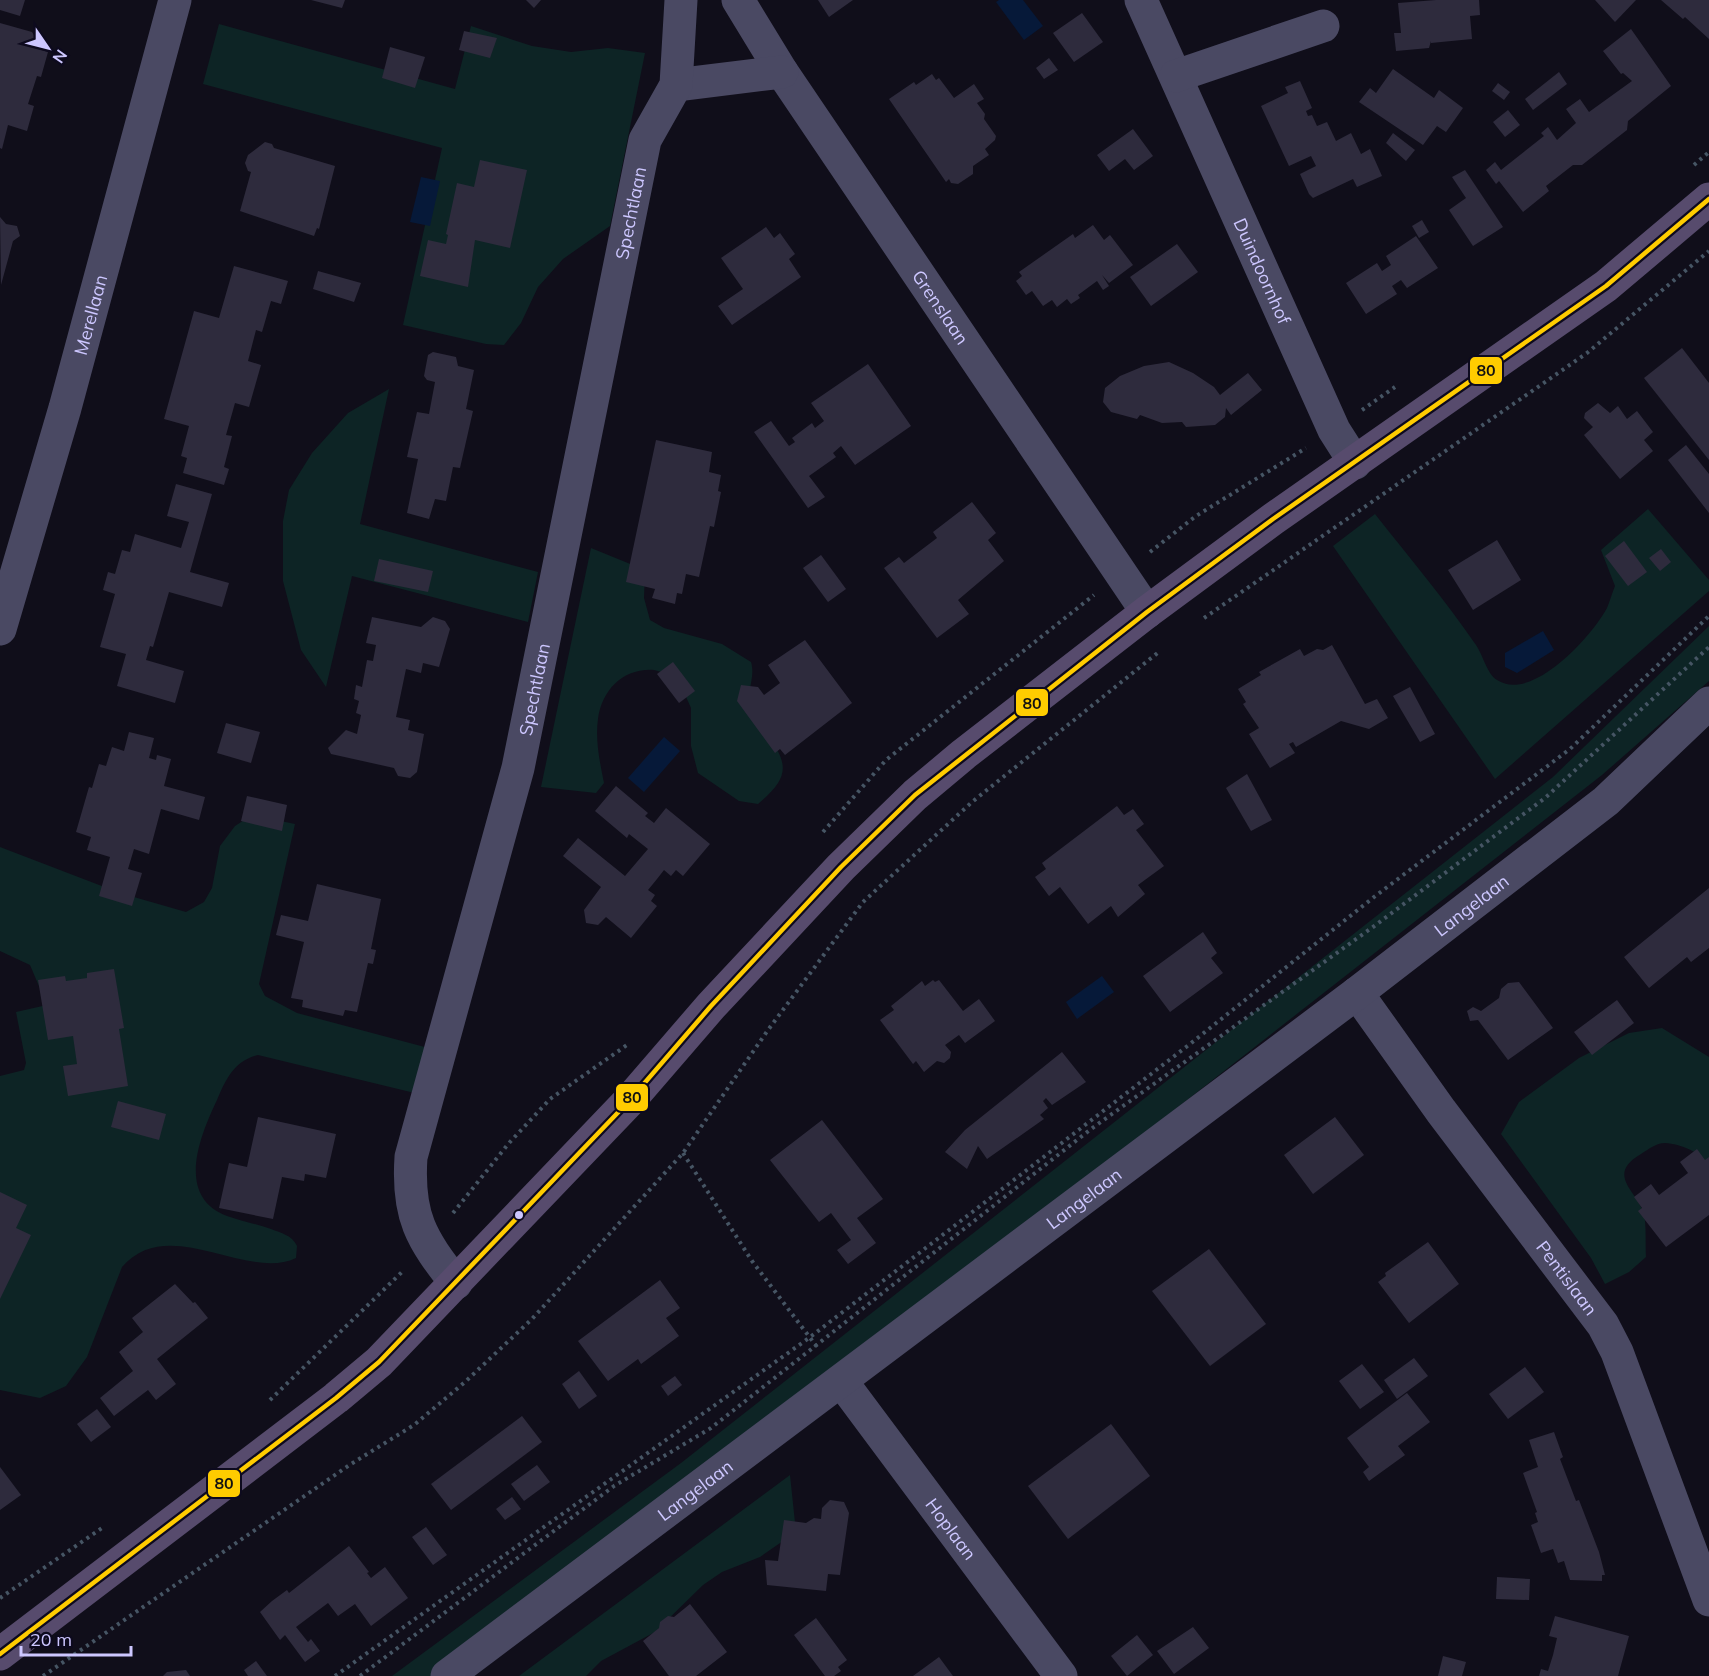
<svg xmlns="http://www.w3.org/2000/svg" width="1709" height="1676" viewBox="0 0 1709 1676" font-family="Mulish,sans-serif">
<rect width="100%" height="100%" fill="#100e1a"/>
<g fill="#0d2425">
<path d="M219 24 455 89 471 26 532 46 571 52 608 48 645 53 610 226 563 259 538 287 521 323 504 345 486 344 403 325 442 148 203 84Z"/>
<path d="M389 389 360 524 538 572 528 622 352 576 326 687 301 650 283 581V521L289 490 312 453 348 413Z"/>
<path d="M1648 509 1709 580V591L1495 779 1333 546 1375 514C1409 557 1445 600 1476 645 1483 655 1487 674 1497 680 1532 703 1592 636 1607 608 1610 601 1612 593 1615 586L1601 550Z"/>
<path d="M591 548 645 570 644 598 650 620 664 628 722 644 751 662C756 678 745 693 750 712 752 718 760 725 764 731 789 763 791 776 758 804L739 801 698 773 691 746V708L679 681C672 678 662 671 654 670 623 668 602 690 598 719 595 740 600 763 604 783L596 793 541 787Z"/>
<path d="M1709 626V681L1602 775 952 1284 433 1676H392L681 1463 1553 777Z"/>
<path d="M252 815 295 824 259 984 265 996 297 1013 436 1050 427 1096 258 1055C234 1061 226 1079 217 1100 200 1136 175 1196 227 1216 241 1221 257 1224 271 1229 281 1233 292 1235 297 1246L296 1258C247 1282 169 1213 122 1267L87 1357 66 1386 40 1398 0 1390V1076L24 1070 26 1063 16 1012 47 1005 30 965 0 951V847L120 893 186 912 204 902 212 888 220 846 235 826Z"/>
<path d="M1662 1028 1709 1057V1165C1700 1152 1681 1144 1665 1143 1656 1143 1649 1149 1641 1154 1607 1174 1634 1189 1643 1211 1647 1223 1645 1243 1646 1257L1629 1272 1605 1284 1591 1258 1501 1134 1519 1102 1579 1058 1629 1033Z"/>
<path d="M790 1475 796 1532 760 1557 722 1572 703 1585 655 1632 601 1661 586 1676H519Z"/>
</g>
<g fill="#061939">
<path d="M999 0H1023L1043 26 1024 40 996 2Z"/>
<path d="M421 177 440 181 430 226 410 222Z"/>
<path d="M1543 631 1554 650 1517 673 1505 667V653Z"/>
<path d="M664 737 680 751 644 792 628 778Z"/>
<path d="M1102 976 1114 992 1077 1019 1066 1002Z"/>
</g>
<g fill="#2e2b3d">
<path d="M0 0H25L20 16 0 10Z"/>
<path d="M311 0H345L342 8Z"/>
<path d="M526 0H541L534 8Z"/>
<path d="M818 0H853L829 17Z"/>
<path d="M1436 0H1479L1480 15 1470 16 1472 39 1431 43V41L1429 48 1396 51 1394 33H1401L1398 3Z"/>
<path d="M1595 0H1636L1615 22Z"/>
<path d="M1661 0H1709V39L1685 17 1683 19Z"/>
<path d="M1082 13 1103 42 1074 62 1053 33Z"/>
<path d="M0 23 32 32 35 37 32 47 48 52 41 77 37 76 28 104 34 106 27 131 8 125 2 149 0 148Z"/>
<path d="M1631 29 1671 86 1628 121 1627 130 1582 165H1573L1546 186 1549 191 1523 212 1499 181 1496 184 1486 170 1495 162 1501 170 1544 136 1541 133 1548 127 1557 140 1576 123 1566 109 1580 99 1589 112 1632 81 1623 73 1621 74 1603 51Z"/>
<path d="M464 31 497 38 490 58 459 50Z"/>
<path d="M390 47 425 57 415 88 382 78Z"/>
<path d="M1049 58 1058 70 1044 79 1036 68Z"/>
<path d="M1393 69 1434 98 1439 90 1463 108 1446 132 1437 126 1423 145 1359 102 1370 88 1376 93Z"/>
<path d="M1559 72 1567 84 1533 110 1525 99Z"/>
<path d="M932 74 936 80 939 78 954 98 974 84 984 99 977 103 985 114 984 119 996 136 995 140 985 149 989 155 973 166V174L958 184 951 183 949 179 946 182 889 99 914 82 916 85Z"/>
<path d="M1300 81 1312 108 1306 111 1308 116 1312 115 1317 126 1327 122 1336 141 1351 133 1361 154 1370 149 1382 176 1357 187 1353 179 1313 198 1309 194 1300 174 1316 166 1311 156 1289 166 1261 106 1288 93 1285 87Z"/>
<path d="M1498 83 1510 92 1504 100 1492 91Z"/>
<path d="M1508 110 1520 125 1505 137 1493 122Z"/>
<path d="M1133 129 1153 156 1134 170 1125 159 1109 171 1097 155Z"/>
<path d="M1393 133 1415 150 1406 161 1386 143Z"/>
<path d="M265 142 272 144 274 148 335 166 319 229 317 228 314 236 240 211 251 172 248 171 245 163 248 155Z"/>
<path d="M480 160 527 170 510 248 475 240 468 287 420 276 428 240 446 244 448 235 446 234 457 183 474 187Z"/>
<path d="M1465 170 1503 227 1473 246 1449 210 1466 198 1452 177Z"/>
<path d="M0 217 6 224 17 226 20 236 13 241 1 285Z"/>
<path d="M1422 220 1429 232 1419 238 1412 226Z"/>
<path d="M1093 225 1104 240 1110 235 1133 265 1109 283 1102 275 1109 286 1103 290 1097 281 1078 295 1080 298 1071 304 1067 299 1057 307 1052 300 1043 306 1032 291 1026 295 1016 281 1022 276 1019 272 1073 234 1075 238Z"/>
<path d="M766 227 774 238 780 233 795 254 789 259 801 277 732 325 718 306 743 289 721 258Z"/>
<path d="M1416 236 1438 268 1407 288 1401 280 1392 286 1397 294 1366 314 1346 283 1377 263 1382 271 1391 265 1386 256Z"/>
<path d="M1177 244 1198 272 1151 306 1130 277Z"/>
<path d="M234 266 288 281 281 304 271 301 262 332 256 330 248 361 261 365 249 407 235 403 226 435 232 436 224 467 229 469 224 485 183 473 187 458 181 456 189 426 164 419 194 311 219 318Z"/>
<path d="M318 271 361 283 354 302 313 289Z"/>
<path d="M1682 348 1709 383V460L1644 378Z"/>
<path d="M433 352 456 357 458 366 474 370 466 409 473 411 460 468 453 467 446 501 435 499 429 519 407 513 418 459 407 457 417 412 429 414 435 382 427 380 424 376 428 355Z"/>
<path d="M1169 362 1193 373 1214 387 1220 395 1248 373 1262 390 1231 415 1226 408 1225 417 1215 425 1186 427 1182 422 1162 423 1140 415 1137 419 1111 412 1103 402 1105 388 1120 376 1144 366Z"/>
<path d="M868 364 911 426 855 465 841 446 833 453 836 457 809 476 825 497 808 508 754 432 771 421 789 446 795 442 792 438 812 423 815 428 824 421 811 403Z"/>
<path d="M1598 403 1610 413 1618 406 1627 419 1637 411 1653 432 1644 440 1653 451 1620 479 1584 435 1593 427 1584 418 1585 413Z"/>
<path d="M656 440 712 452 709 472 721 475 718 491 721 492 714 527 710 526 699 577 686 574 682 594 677 593 675 604 652 598 655 589 626 582Z"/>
<path d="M1686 445 1709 474V513L1668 460Z"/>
<path d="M176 484 212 494 190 572 229 583 222 607 169 592 153 647 150 646 146 660 184 671 175 703 117 686 126 654 100 647 115 594 103 590 108 572 115 574 122 550 130 552 135 534 181 548 189 522 167 516Z"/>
<path d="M972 502 996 533 988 540 1004 561 958 600 969 614 937 638 884 568 899 557 904 563 937 538 933 532Z"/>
<path d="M1497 540 1521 580 1473 610 1448 570Z"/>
<path d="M1624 541 1647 572 1628 586 1605 556Z"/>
<path d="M1661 549 1671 562 1660 571 1649 558Z"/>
<path d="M821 555 846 589 828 602 803 568Z"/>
<path d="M379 559 433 571 428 592 374 581Z"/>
<path d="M372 617 421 627 433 617 445 621 450 629 439 667 423 663 421 673 406 669 396 717 410 720 408 730 424 734 417 772 410 778 398 776 394 768 331 754 328 748 346 730 357 734 361 715 356 713 359 701 354 699 356 685 362 687 367 660 373 661 376 645 366 643Z"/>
<path d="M805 640 852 703 785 755 780 749 775 753 737 701 741 685 758 687 764 695 780 683 768 665Z"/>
<path d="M1332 645 1365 704 1377 699 1388 718 1369 729 1341 721 1296 747 1293 742 1289 744 1295 753 1270 768 1249 734 1259 728 1243 704 1246 702 1238 689 1261 675 1259 672 1300 649 1304 656 1317 649 1323 650Z"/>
<path d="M673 662 695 691 679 703 657 674Z"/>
<path d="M1410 687 1435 734 1420 742 1393 696Z"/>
<path d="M226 723 260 732 251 763 217 753Z"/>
<path d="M129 732 154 738 149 758 156 760 157 755 171 759 164 786 205 797 199 820 161 809 149 854 134 849 128 869 142 873 132 906 99 896 110 857 87 850 91 837 76 832 89 787 92 788 99 764 106 766 112 747 124 751Z"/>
<path d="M1247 774 1272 820 1251 831 1226 788Z"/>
<path d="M616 786 648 813 645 816 654 823 666 808 710 844 683 876 676 870 671 876 664 870 657 879 648 890 655 895 651 901 657 906 631 938 606 917 598 925 586 923 584 910 601 887 563 856 578 838 625 876 648 849 629 834 627 838 595 811Z"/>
<path d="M247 796 287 805 282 831 241 821Z"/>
<path d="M1117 806 1124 815 1133 809 1144 824 1136 830 1164 866 1138 885 1145 894 1118 917 1111 906 1088 924 1060 887 1049 896 1035 877 1046 869 1042 863Z"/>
<path d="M317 884 381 899 371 949 376 950 373 964 368 963 357 1012 345 1010 343 1016 302 1007 303 1000 291 998 304 942 276 935 281 915 308 921Z"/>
<path d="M1709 888V948L1691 962 1687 957 1649 988 1624 957Z"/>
<path d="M1203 932 1217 953 1211 958 1223 973 1170 1012 1143 976Z"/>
<path d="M114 969 124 1028 119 1029 128 1086 68 1096 63 1066 77 1064 73 1036 48 1040 38 980 65 976 66 981 87 978V973Z"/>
<path d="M933 980 935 982 939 980 963 1011 979 999 995 1021 965 1043 959 1035 945 1045 951 1052 950 1058 944 1063 937 1061 924 1072 916 1061 913 1064 880 1020 894 1010 891 1006 922 981 925 986Z"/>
<path d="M1519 982 1553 1028 1508 1060 1478 1020 1470 1021 1467 1011 1473 1007 1481 1011 1499 998 1501 989 1508 983Z"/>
<path d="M1617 1000 1634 1023 1592 1055 1574 1032Z"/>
<path d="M1062 1052 1086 1082 1052 1105 1046 1098 1043 1101 1048 1108 1040 1115 1044 1119 987 1159 978 1146 967 1169 945 1152 965 1130Z"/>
<path d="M118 1101 166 1114 159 1140 111 1127Z"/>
<path d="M258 1117 336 1134 326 1178 305 1174 304 1181 282 1177 273 1219 219 1208 229 1163 247 1167Z"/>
<path d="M1335 1117 1364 1155 1313 1194 1284 1155Z"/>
<path d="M822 1120 883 1199 857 1218 876 1243 848 1264 837 1250 851 1240 831 1213 819 1222 770 1160Z"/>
<path d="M1697 1149 1705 1160 1709 1157V1215L1666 1247 1638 1211 1642 1208 1634 1197 1651 1184 1659 1195 1688 1173 1680 1162Z"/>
<path d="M0 1192 27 1205 16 1228 31 1235 0 1299Z"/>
<path d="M1428 1242 1459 1284 1409 1323 1378 1282 1386 1276 1385 1273Z"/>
<path d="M1209 1249 1266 1324 1210 1366 1152 1291Z"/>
<path d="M660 1280 680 1308 666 1318 679 1336 641 1364 638 1359 608 1381 578 1341Z"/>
<path d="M175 1284 193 1303 195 1302 208 1318 157 1359 176 1384 156 1400 148 1390 114 1416 100 1398 133 1371 119 1352 143 1332 132 1318Z"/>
<path d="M1414 1358 1428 1376 1397 1399 1384 1380Z"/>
<path d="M1362 1364 1384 1392 1360 1409 1339 1381Z"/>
<path d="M1525 1367 1544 1392 1508 1419 1489 1394Z"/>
<path d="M579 1371 597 1396 579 1409 562 1384Z"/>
<path d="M675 1376 682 1385 668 1396 661 1386Z"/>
<path d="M1407 1393 1430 1422 1398 1446 1405 1455 1369 1481 1363 1472 1369 1467 1347 1438Z"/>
<path d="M97 1409 111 1427 91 1442 77 1424Z"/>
<path d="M522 1416 542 1442 451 1510 431 1484Z"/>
<path d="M1111 1424 1150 1476 1068 1539 1028 1486Z"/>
<path d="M1554 1432 1563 1457 1560 1459 1576 1501 1579 1500 1599 1552 1605 1575H1602V1581L1570 1580 1564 1561 1558 1563 1553 1549 1541 1553 1531 1525 1538 1522 1535 1513 1537 1512 1523 1473 1538 1467 1529 1440Z"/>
<path d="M537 1465 550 1482 524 1501 511 1484Z"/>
<path d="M0 1467 21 1495 0 1510Z"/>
<path d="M512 1497 521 1509 505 1520 496 1509Z"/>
<path d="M830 1500 844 1502 849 1513 840 1575 828 1574 826 1591 767 1585 765 1560 778 1561 784 1520 806 1523 814 1518 821 1519 822 1508Z"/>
<path d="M426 1527 447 1555 433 1565 412 1537Z"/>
<path d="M349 1546 369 1572 367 1573 371 1578 385 1567 408 1598 371 1626 355 1604 338 1616 328 1603 296 1627 308 1642 311 1639 320 1651 305 1662 285 1635 280 1640 260 1612 272 1601 287 1590 289 1593Z"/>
<path d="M1497 1577 1530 1579 1529 1600 1496 1599Z"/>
<path d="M690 1604 727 1652 696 1676H669L643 1641 659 1628 660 1622 668 1616 674 1617Z"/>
<path d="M1555 1616 1629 1636 1618 1676H1539L1541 1669 1548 1671 1553 1655 1557 1638 1549 1636Z"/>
<path d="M816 1618 847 1660 838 1667 841 1671 834 1676H825L794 1635Z"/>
<path d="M1193 1627 1209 1648 1174 1674 1157 1651Z"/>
<path d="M1137 1635 1153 1655 1127 1676 1111 1656Z"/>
<path d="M1443 1656 1466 1662 1462 1676H1438Z"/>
<path d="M939 1657 953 1676H913Z"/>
<path d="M256 1661 267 1676H248L244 1670Z"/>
<path d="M186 1670 190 1676H163L167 1672Z"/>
</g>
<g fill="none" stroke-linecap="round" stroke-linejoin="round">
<g stroke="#465564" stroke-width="4" stroke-dasharray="3 4.5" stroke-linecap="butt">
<path d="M1694 165 1709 152"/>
<path d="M1362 410 1395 387"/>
<path d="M1150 552 1196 516 1306 448"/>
<path d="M1204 618 1587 353 1709 251"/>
<path d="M823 832 886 760 1094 595"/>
<path d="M683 1153 752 1261 817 1347"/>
<path d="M453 1213 509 1143 550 1099 627 1045"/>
<path d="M270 1400 403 1271"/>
<path d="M0 1598 102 1528"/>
<path d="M43 1676 351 1464 414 1425 465 1382 532 1319 683 1153 768 1030 863 902 972 802 1160 651"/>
<path d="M335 1676 809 1338 1190 1044 1374 897 1570 749 1709 616"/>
<path d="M360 1676 614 1486 711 1428 1091 1129 1373 927 1545 798 1709 647"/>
</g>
<g stroke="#4a4963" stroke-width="33">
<path id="s1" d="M738 0 782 72 1147 612"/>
<path id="s2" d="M1141 0 1334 430 1355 463"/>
<path d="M1176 76 1323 26"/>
<path d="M676 85 782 72"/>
<path id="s3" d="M0 629 65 408 175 0"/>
<path id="s4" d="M1357 993 1441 1111 1603 1325 1617 1352 1709 1600"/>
<path id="s5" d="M456 1283C421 1239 407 1216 411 1157L518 768 645 140 676 85 681 0"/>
<path id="s6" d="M842 1382 1061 1676"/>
<path id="s7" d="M447 1676 1357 993 1606 801 1709 703"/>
</g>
<path stroke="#574b6d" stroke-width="33" d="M0 1654 336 1398 379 1362 629 1101 711 1006 841 867 915 795 964 754 1147 612 1273 519 1606 286 1709 199"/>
<defs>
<path id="bus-1" d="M0 1654 336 1398 379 1362 629 1101 711 1006 841 867 915 795 1147 612 1273 519 1606 286 1709 199"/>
</defs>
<use href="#bus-1" stroke="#0d0a1e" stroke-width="9"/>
<use href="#bus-1" stroke="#fc0" stroke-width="4.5"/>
</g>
<circle fill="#cdc7ff" stroke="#0d0a1e" stroke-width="2" cx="519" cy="1215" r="5"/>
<g text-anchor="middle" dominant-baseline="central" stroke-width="4.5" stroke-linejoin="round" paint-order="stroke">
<g font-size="18" fill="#cdc7ff" stroke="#0d0a1e">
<text stroke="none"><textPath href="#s5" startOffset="1108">Spechtlaan</textPath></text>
<text stroke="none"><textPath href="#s2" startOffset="297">Duindoornhof</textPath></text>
<text stroke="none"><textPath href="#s1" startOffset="368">Grenslaan</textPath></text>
<text stroke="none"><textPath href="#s3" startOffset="327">Merellaan</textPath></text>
<text stroke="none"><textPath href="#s5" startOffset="622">Spechtlaan</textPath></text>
<text stroke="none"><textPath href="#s7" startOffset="1282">Langelaan</textPath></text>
<text stroke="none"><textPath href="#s7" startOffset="796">Langelaan</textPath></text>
<text stroke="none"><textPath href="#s4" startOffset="354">Pentislaan</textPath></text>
<text stroke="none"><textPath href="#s7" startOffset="310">Langelaan</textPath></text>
<text stroke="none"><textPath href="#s6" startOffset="183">Hoplaan</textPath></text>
</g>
</g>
<g stroke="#0d0a1e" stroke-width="2">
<rect x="1469" y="356" width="34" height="29" rx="6" fill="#fc0"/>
<rect x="1015" y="688" width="34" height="29" rx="6" fill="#fc0"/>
<rect x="615" y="1083" width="34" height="29" rx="6" fill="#fc0"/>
<rect x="207" y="1469" width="34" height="29" rx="6" fill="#fc0"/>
</g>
<g font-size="16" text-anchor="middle" font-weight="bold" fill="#111">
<text x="1486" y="376">80</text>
<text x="1032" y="709">80</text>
<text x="632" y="1103">80</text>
<text x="224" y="1489">80</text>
</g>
<g transform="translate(48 48) rotate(125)" stroke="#0d0a1e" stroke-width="4.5" paint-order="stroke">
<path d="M0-4.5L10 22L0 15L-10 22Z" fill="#cdc7ff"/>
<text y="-9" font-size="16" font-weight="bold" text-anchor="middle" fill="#cdc7ff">N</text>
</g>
<path d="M21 1646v9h110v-9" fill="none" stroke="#cdc7ff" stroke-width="3"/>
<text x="30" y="1646" font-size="18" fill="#cdc7ff" stroke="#0d0a1e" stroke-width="4.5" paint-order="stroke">20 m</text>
</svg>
